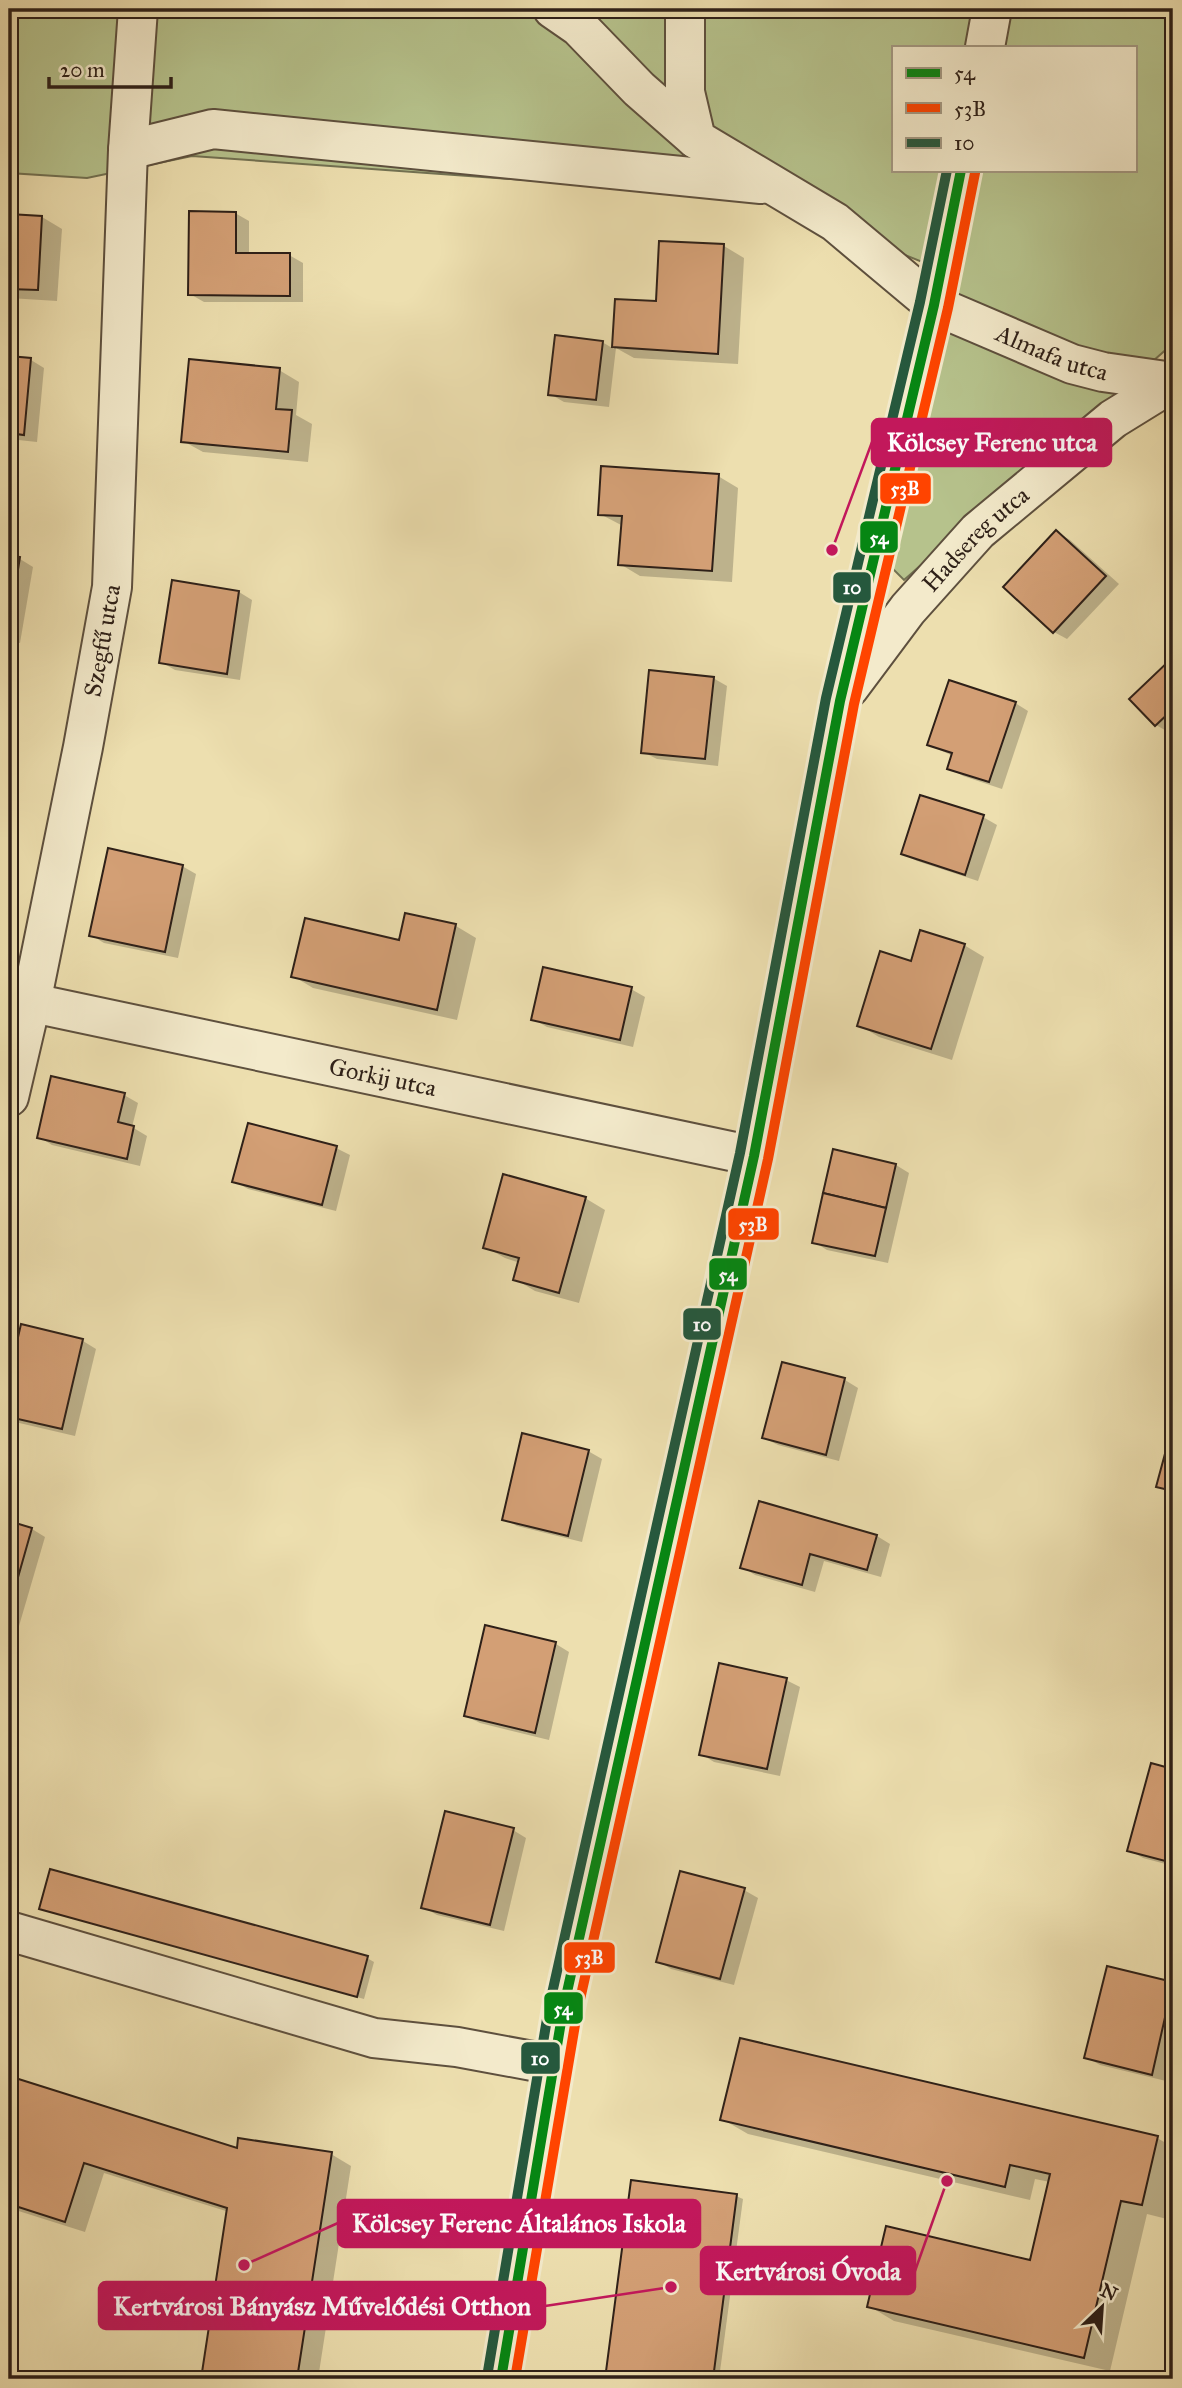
<svg xmlns="http://www.w3.org/2000/svg" width="1182" height="2388" viewBox="0 0 1182 2388" font-family="'IM FELL Great Primer',serif">
<rect width="100%" height="100%" fill="#eddfaf"/>
<filter id="stains"><feTurbulence type="fractalNoise" baseFrequency=".00286" numOctaves="4"/><feColorMatrix values="0 0 0 0 .2 0 0 0 0 .09 0 0 0 0 .02 0 0 0 .5 -.17"/></filter>
<radialGradient id="worn" r=".72"><stop offset=".6" stop-color="#630" stop-opacity="0"/><stop offset="1" stop-color="#630" stop-opacity=".3"/></radialGradient>
<path fill="#b6c28c" stroke="#727152" stroke-width="2" fill-rule="evenodd" d="M9 9H1173V346L1169 347 904 580 889 565 960 277 760 197 192 156 87 178 9 173ZM893 47H1135V170H893Z"/>
<g fill="#0003">
<path d="M235 213 249 221V255H289L303 263V302H204L190 294Z"/>
<path d="M9 215 42 217 62 229 57 301 9 298Z"/>
<path d="M661 243 724 246 744 258 738 364 634 358 616 348 609 407 564 402 550 394 602 342 614 349 616 300 658 303Z"/>
<path d="M9 358 31 360 44 368 37 442 9 439Z"/>
<path d="M279 370 299 382 296 415 312 424 308 462 203 452 183 441Z"/>
<path d="M718 476 738 488 732 582 640 576 620 564 623 526 600 514Z"/>
<path d="M1057 532 1070 540 1119 584 1067 639 1054 632Z"/>
<path d="M9 557 20 559 33 567 20 643 9 641Z"/>
<path d="M173 582 239 592 252 600 240 680 175 670 161 662Z"/>
<path d="M1173 659V730L1170 733 1156 725 1132 699Z"/>
<path d="M713 678 727 686 718 766 657 759 643 752Z"/>
<path d="M1015 703 1028 711 1002 789 963 776 949 768 953 756 929 745Z"/>
<path d="M983 817 997 825 978 881 917 861 903 854Z"/>
<path d="M182 866 196 874 178 958 104 943 91 935Z"/>
<path d="M407 915 456 926 476 938 457 1020 313 988 293 976 401 942Z"/>
<path d="M964 945 984 957 952 1060 879 1037 859 1025 912 963Z"/>
<path d="M631 989 645 997 633 1047 547 1027 533 1019Z"/>
<path d="M124 1095 138 1103 132 1127 147 1136 140 1166 52 1145 39 1137Z"/>
<path d="M336 1148 350 1155 336 1211 248 1189 234 1181Z"/>
<path d="M896 1165 909 1173 888 1263 827 1250 814 1242Z"/>
<path d="M585 1198 605 1210 579 1303 535 1291 515 1279 520 1263 505 1258 485 1247Z"/>
<path d="M22 1327 83 1341 96 1349 75 1436 15 1422 9 1418V1384Z"/>
<path d="M783 1364 845 1380 858 1388 839 1461 778 1445 764 1438Z"/>
<path d="M588 1451 602 1459 582 1542 517 1526 504 1519Z"/>
<path d="M1167 1452 1173 1454V1494L1158 1486Z"/>
<path d="M760 1503 877 1536 890 1544 881 1577 824 1561 815 1592 755 1575 742 1567Z"/>
<path d="M9 1523 32 1529 45 1537 19 1626 9 1623Z"/>
<path d="M487 1628 556 1644 569 1652 549 1740 480 1723 466 1716Z"/>
<path d="M786 1680 800 1687 780 1776 714 1762 701 1754Z"/>
<path d="M1152 1765 1173 1771V1866L1143 1858 1129 1850Z"/>
<path d="M513 1830 526 1838 504 1931 437 1915 423 1907Z"/>
<path d="M744 1890 758 1898 734 1985 671 1969 658 1961Z"/>
<path d="M48 1911 367 1958 374 1962 364 1999Z"/>
<path d="M1108 1968 1173 1984V2051L1166 2081 1100 2065 1086 2057Z"/>
<path d="M9 2078 238 2150 331 2154 351 2166 318 2379H203L229 2212 104 2173 85 2232 9 2208Z"/>
<path d="M722 2119 1157 2138 1173 2147V2193L1167 2219 1147 2214 1110 2371 894 2321 869 2306 1031 2262 1050 2182 1035 2179 1030 2200 748 2134Z"/>
<path d="M632 2182 736 2196 743 2199 719 2379H606Z"/>
</g>
<g fill="#d39f75" stroke="#2e2018" stroke-width="2">
<path d="M189 211 236 212V253H290V296L188 295Z"/>
<path d="M9 214 42 216 38 290 9 289Z"/>
<path d="M659 241 724 244 718 354 612 347 615 299 656 301Z"/>
<path d="M555 335 603 341 596 400 548 395Z"/>
<path d="M9 356 31 358 24 435 9 433Z"/>
<path d="M189 359 280 368 276 409 292 410 288 452 181 442Z"/>
<path d="M601 466 719 474 712 571 618 565 622 516 598 515Z"/>
<path d="M1056 530 1106 576 1053 633 1003 587Z"/>
<path d="M9 555 20 557 9 625Z"/>
<path d="M172 580 239 591 227 674 159 663Z"/>
<path d="M1173 657V709L1155 726 1129 699Z"/>
<path d="M649 670 714 677 705 759 641 753Z"/>
<path d="M949 680 1016 702 989 782 947 769 952 753 927 745Z"/>
<path d="M920 795 984 815 965 875 901 854Z"/>
<path d="M108 848 183 865 165 952 89 936Z"/>
<path d="M405 913 456 924 437 1010 291 977 305 918 399 940Z"/>
<path d="M920 930 965 944 931 1049 857 1026 880 951 911 961Z"/>
<path d="M543 967 632 987 620 1040 531 1020Z"/>
<path d="M51 1076 125 1093 118 1122 134 1126 127 1159 37 1138Z"/>
<path d="M248 1123 337 1146 322 1205 232 1182Z"/>
<path d="M833 1149 896 1164 886 1208 823 1193Z"/>
<path d="M503 1174 586 1197 559 1293 513 1280 519 1258 483 1248Z"/>
<path d="M823 1193 886 1208 875 1256 812 1243Z"/>
<path d="M21 1324 83 1339 62 1429 9 1417V1377Z"/>
<path d="M782 1362 845 1378 826 1455 762 1438Z"/>
<path d="M522 1433 589 1450 568 1536 502 1520Z"/>
<path d="M1166 1450 1173 1452V1491L1156 1487Z"/>
<path d="M759 1501 877 1535 867 1570 810 1554 802 1585 740 1568Z"/>
<path d="M9 1521 32 1528 9 1609Z"/>
<path d="M485 1625 556 1642 535 1733 464 1716Z"/>
<path d="M719 1663 787 1678 767 1769 699 1755Z"/>
<path d="M1151 1763 1173 1769V1863L1127 1851Z"/>
<path d="M445 1811 514 1828 490 1925 421 1908Z"/>
<path d="M50 1869 368 1956 357 1997 39 1909Z"/>
<path d="M680 1871 745 1888 720 1979 656 1962Z"/>
<path d="M1107 1966 1173 1982 1152 2075 1084 2058Z"/>
<path d="M740 2038 1158 2136 1142 2205 1121 2201 1084 2358 867 2307 886 2226 1030 2260 1050 2174 1010 2165 1005 2187 720 2120Z"/>
<path d="M9 2076 237 2148 238 2138 332 2152 297 2379H201L227 2208 84 2163 65 2222 9 2204Z"/>
<path d="M631 2180 737 2194 713 2379H605Z"/>
</g>
<g fill="none" stroke-linecap="round" stroke-linejoin="round">
<defs>
<g id="minor">
<path d="M553 9 579 27 639 89 696 139"/>
<path id="s1" d="M685 9V92L696 139 835 222 934 305 1072 364 1103 372 1173 382"/>
<path d="M985 47 992 9"/>
<path d="M128 150 213 129 761 184"/>
<path id="s2" d="M849 688 908 609 978 531 1113 419 1173 382"/>
<path id="s3" d="M9 998 754 1156"/>
<path id="s4" d="M9 1097 31 1003 83 747 112 587 128 150 138 9"/>
<path d="M9 1931 374 2038 457 2047 554 2065"/>
<path d="M501 2379 563 2010 754 1156 840 701 934 305 961 170"/>
</g>
</defs>
<use href="#minor" stroke="#5e503e" stroke-width="42"/>
<use href="#minor" stroke="#f3eacb" stroke-width="38"/>
<defs>
<path id="bus-1" d="M501 2379 563 2010 754 1156 840 701 934 305 961 170"/>
<path id="bus-2" d="M515 2379 577 2013 768 1159 854 704 948 308 975 173"/>
<path id="bus-3" d="M487 2377 549 2007 740 1153 826 698 920 302 947 170"/>
</defs>
<use href="#bus-1" stroke="#f3eacb" stroke-width="16"/>
<use href="#bus-2" stroke="#f3eacb" stroke-width="16"/>
<use href="#bus-3" stroke="#f3eacb" stroke-width="16"/>
<use href="#bus-1" stroke="#068613" stroke-width="10"/>
<use href="#bus-2" stroke="#f40" stroke-width="10"/>
<use href="#bus-3" stroke="#26583d" stroke-width="10"/>
</g>
<g text-anchor="middle" dominant-baseline="central" stroke-width="6" stroke-linejoin="round" paint-order="stroke">
<g font-size="24" fill="#2e2018" stroke="#f3eacb">
<text stroke="none"><textPath href="#s1" startOffset="550">Almafa utca</textPath></text>
<text stroke="none"><textPath href="#s2" startOffset="196">Hadsereg utca</textPath></text>
<text stroke="none"><textPath href="#s4" startOffset="466">Szegfű utca</textPath></text>
<text stroke="none"><textPath href="#s3" startOffset="382">Gorkij utca</textPath></text>
</g>
</g>
<path fill="none" stroke="#c2185b" stroke-width="2.5" d="M832 550L872 442M244 2265L338 2223M947 2181L915 2271M671 2287L545 2306"/>
<g fill="#c2185b" stroke="#f3eacb" stroke-width="2.5">
<circle cx="832" cy="550" r="7"/>
<circle cx="244" cy="2265" r="7"/>
<circle cx="947" cy="2181" r="7"/>
<circle cx="671" cy="2287" r="7"/>
</g>
<g fill="#c2185b" stroke="#c2185b" stroke-width="2.5">
<rect x="872" y="419" width="239" height="47" rx="7"/>
<rect x="338" y="2200" width="362" height="47" rx="7"/>
<rect x="701" y="2247" width="214" height="47" rx="7"/>
<rect x="99" y="2282" width="446" height="47" rx="7"/>
</g>
<g font-size="26" text-anchor="middle" font-weight="bold" fill="#fff">
<text x="992" y="451">Kölcsey Ferenc utca</text>
<text x="519" y="2232">Kölcsey Ferenc Általános Iskola</text>
<text x="808" y="2280">Kertvárosi Óvoda</text>
<text x="322" y="2315">Kertvárosi Bányász Művelődési Otthon</text>
</g>
<g stroke="#f3eacb" stroke-width="2.5">
<rect x="879" y="472" width="53" height="33" rx="7" fill="#f40"/>
<rect x="859" y="520" width="40" height="34" rx="7" fill="#068613"/>
<rect x="832" y="571" width="40" height="33" rx="7" fill="#26583d"/>
<rect x="727" y="1207" width="53" height="34" rx="7" fill="#f40"/>
<rect x="708" y="1257" width="40" height="34" rx="7" fill="#068613"/>
<rect x="682" y="1307" width="40" height="34" rx="7" fill="#26583d"/>
<rect x="563" y="1941" width="53" height="33" rx="7" fill="#f40"/>
<rect x="543" y="1991" width="41" height="34" rx="7" fill="#068613"/>
<rect x="520" y="2041" width="41" height="34" rx="7" fill="#26583d"/>
</g>
<g font-size="19" text-anchor="middle" font-weight="bold" fill="#fff">
<text x="905" y="495">53B</text>
<text x="879" y="544">54</text>
<text x="852" y="594">10</text>
<text x="753" y="1231">53B</text>
<text x="728" y="1281">54</text>
<text x="702" y="1331">10</text>
<text x="589" y="1964">53B</text>
<text x="563" y="2015">54</text>
<text x="540" y="2065">10</text>
</g>
<rect width="1182" height="2388" fill="none" stroke="#eddfaf" stroke-width="35"/>
<rect x="10" y="10" width="1161" height="2367" fill="none" stroke="#2e2018" stroke-width="3.5"/>
<rect x="18" y="18" width="1147" height="2353" fill="none" stroke="#2e2018" stroke-width="2"/>
<rect x="892" y="46" width="245" height="126" fill="#f3eacb" stroke="#a49983" stroke-width="2"/>
<rect x="906" y="68" width="35" height="10" fill="#068613" stroke="#a49983" stroke-width="2"/>
<text x="954" y="80" font-size="21" fill="#2e2018">54</text>
<rect x="906" y="103" width="35" height="10" fill="#ff4400" stroke="#a49983" stroke-width="2"/>
<text x="954" y="116" font-size="21" fill="#2e2018">53B</text>
<rect x="906" y="138" width="35" height="10" fill="#26583d" stroke="#a49983" stroke-width="2"/>
<text x="954" y="150" font-size="21" fill="#2e2018">10</text>
<g transform="translate(1102 2307) rotate(25)" stroke="#f3eacb" stroke-width="5" paint-order="stroke">
<path d="M0-5L12 26L0 18L-12 26Z" fill="#2e2018"/>
<text y="-10" font-size="19" font-weight="bold" text-anchor="middle" fill="#2e2018">N</text>
</g>
<path d="M49 77v10h122v-10" fill="none" stroke="#2e2018" stroke-width="3.5"/>
<text x="60" y="77" font-size="21" fill="#2e2018" stroke="#f3eacb" stroke-width="5" paint-order="stroke">20 m</text>
<rect width="100%" height="100%" filter="url(#stains)"/>
<rect width="100%" height="100%" fill="url(#worn)"/>
</svg>
